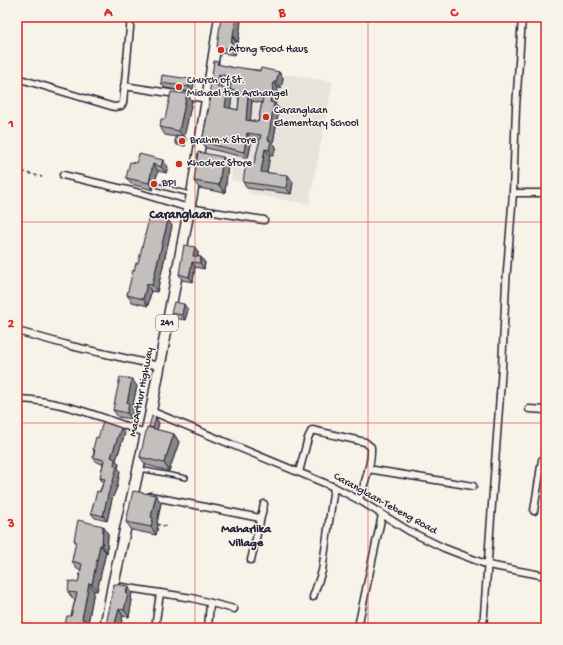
<svg xmlns="http://www.w3.org/2000/svg" width="563" height="645" viewBox="0 0 563 645" font-family="'Gochi Hand',sans-serif">
<rect width="100%" height="100%" fill="#f7f3e8"/>
<filter id="ink" filterUnits="userSpaceOnUse"><feTurbulence type="fractalNoise" baseFrequency=".025" numOctaves="2"/><feDisplacementMap in="SourceGraphic" scale="8" xChannelSelector="R" yChannelSelector="G"/><feConvolveMatrix kernelMatrix="1 2 1 2 8 2 1 2 1" color-interpolation-filters="sRGB"/></filter>
<g filter="url(#ink)">
<path fill="#e7e3db" d="M239 73 291 75 333 82 309 204 250 194 244 183 231 180 233 162 199 155 210 91 233 94Z"/>
<g fill="none" stroke-linecap="round" stroke-linejoin="round">
<defs>
<g id="service">
<path d="M159 186 190 194"/>
<path d="M17 434 20 399"/>
<path d="M140 469 186 478"/>
</g>
<g id="minor">
<path d="M17 78 114 107 121 106 123 103 131 17"/>
<path d="M124 86 208 99"/>
<path d="M63 175 136 192 189 208 264 220"/>
<path d="M513 193H546"/>
<path d="M17 331 71 346 159 366"/>
<path d="M17 399C61 400 104 418 145 433"/>
<path d="M529 409 546 410"/>
<path d="M151 411 334 487 359 500 409 531 444 548 488 565 546 576"/>
<path d="M368 469 473 486"/>
<path d="M299 472 308 438 312 430 365 442 371 447C372 465 364 483 359 500"/>
<path d="M150 496 260 518"/>
<path d="M534 511 542 460 546 457"/>
<path d="M251 560 264 504"/>
<path d="M122 587 192 598 234 609"/>
<path d="M313 597 322 571 334 487"/>
<path d="M17 625 25 628"/>
<path d="M155 628 160 593"/>
<path d="M208 628 210 603"/>
<path d="M365 628 361 625 359 622 382 515"/>
<path d="M483 628 502 367 506 283 513 193 516 107 522 17"/>
</g>
<path id="primary" d="M105 628 113 585 151 411 192 194 220 17"/>
</defs>
<use href="#service" stroke="#22223b" stroke-width="6"/>
<use href="#minor" stroke="#22223b" stroke-width="9"/>
<use href="#primary" stroke="#22223b" stroke-width="13"/>
<g stroke="#22223b" stroke-width="1.5" stroke-dasharray="3 3" stroke-linecap="butt">
<path d="M17 170 42 177"/>
<path d="M157 524 168 527"/>
</g>
<use href="#service" stroke="#f7f3e8" stroke-width="3"/>
<use href="#minor" stroke="#f7f3e8" stroke-width="6"/>
<use href="#primary" stroke="#f7f3e8" stroke-width="10"/>
</g>
<g fill="#a7a4a3" stroke="#22223b" fill-rule="evenodd">
<path d="M241 21 238 43 236 42 235 55 221 53 217 47Z"/>
<path d="M219 65 235 68 279 72 283 78 281 88H278L275 104 279 109 273 143 276 147 273 156 270 155 267 172 293 182 291 194 247 188 243 182 254 164 260 140 252 139 248 158 206 148 202 142 210 97 209 96ZM223 80 231 82 230 90 234 96H239L238 110 230 108 232 95 228 89 222 88ZM252 101 262 103 258 122 250 120Z"/>
<path d="M190 79 194 84 192 92 165 88 161 83Z"/>
<path d="M187 94 192 101 184 137 186 139 185 146 177 145 175 142 176 137 165 135 160 127 165 119Z"/>
<path d="M223 157 228 165 225 193 199 188 194 181Z"/>
<path d="M163 160 168 167 166 173 158 171 153 190 131 184 126 178 136 163Z"/>
<path d="M168 220 172 226 157 292 151 291 148 306 132 302 127 295 138 263Z"/>
<path d="M198 252V257H201L205 263 204 269 195 267 193 282 182 280 179 274Z"/>
<path d="M188 310 185 320 175 318 171 313Z"/>
<path d="M137 386 132 408 134 410 132 419 118 417 113 410Z"/>
<path d="M156 418 159 423 157 430 174 434 179 442 169 471 146 465 140 457 149 427Z"/>
<path d="M125 433 116 460 119 464 118 468 120 471 117 487 112 499 107 521 95 518 91 513 103 483 100 478 103 464 96 462 93 457 94 451 93 449 98 438Z"/>
<path d="M161 503 157 523 158 525 156 535 132 530 126 522Z"/>
<path d="M103 526 108 534 107 553 106 552 97 591H94L88 623 91 627 71 616 75 600 73 599 68 592 78 583 81 570 77 569 72 561 76 543 74 540Z"/>
<path d="M128 586 132 593 131 598 132 600 129 617 123 616 120 628H108L106 625Z"/>
</g>
<g fill="#888684" stroke="#22223b">
<path d="M234 17H238L241 21 238 43 233 36Z"/>
<path d="M232 36 236 42 235 55 231 49Z"/>
<path d="M279 72 283 78 281 88 276 82Z"/>
<path d="M219 74 223 80 221 93 217 87Z"/>
<path d="M190 79 194 84 192 92 189 87Z"/>
<path d="M274 82 278 88 275 104 279 109 273 143 276 147 273 156 269 150 268 140 270 102Z"/>
<path d="M228 89 232 95 230 113 225 107Z"/>
<path d="M187 94 192 101 184 138 179 131Z"/>
<path d="M248 95 252 101 250 126 246 120Z"/>
<path d="M247 133 252 139 248 158 244 152Z"/>
<path d="M185 137 186 139 185 146 183 144Z"/>
<path d="M265 149 270 155 266 178 261 172Z"/>
<path d="M223 157 228 165 225 193 219 185Z"/>
<path d="M163 160 168 167 166 173 161 167Z"/>
<path d="M153 164 158 171 153 190 149 183Z"/>
<path d="M288 175 293 182 291 194 286 188Z"/>
<path d="M168 220 172 226 157 292 152 285Z"/>
<path d="M195 247 198 252 197 261 193 256Z"/>
<path d="M201 257 205 263 204 269 200 263Z"/>
<path d="M192 262 195 267 193 282 189 277Z"/>
<path d="M147 284 151 291 148 306 143 299Z"/>
<path d="M184 304 188 310 185 320 182 315Z"/>
<path d="M132 379 137 386 132 408 134 410 132 419 127 413V403Z"/>
<path d="M156 418 159 423 156 434 152 429Z"/>
<path d="M121 428 125 433 116 460 119 464 118 468 120 471 117 487 112 499 107 521 103 516 114 465 111 457Z"/>
<path d="M174 434 179 442 169 471 164 463Z"/>
<path d="M156 495 161 503 157 523 158 525 156 535 151 527V517Z"/>
<path d="M103 526 108 534 107 553 102 545Z"/>
<path d="M100 545 106 552 97 591 92 584Z"/>
<path d="M89 583 94 591 88 623 91 627 90 628H84L82 619Z"/>
<path d="M128 586 132 593 131 598 132 600 129 617 124 610Z"/>
<path d="M119 609 123 616 120 628H114V627Z"/>
</g>
<g fill="#c2bfbd" stroke="#22223b" fill-rule="evenodd">
<path d="M221 17H236L233 36H232L231 49 217 47Z"/>
<path d="M214 61 218 62 217 64 235 68 236 67 260 71 261 68 279 72 276 82H274L270 102 274 103 268 140 271 141 269 150 265 149 261 172 288 175 286 188 243 182 246 163 254 164 261 135 247 133 244 152 202 142 211 96H209ZM219 74 232 77 230 90 240 91 238 110 225 107 228 89 217 87ZM248 95 263 98 258 122 246 120Z"/>
<path d="M162 75 190 79 189 87 161 83Z"/>
<path d="M171 92 187 94 179 131 160 127 161 119H165Z"/>
<path d="M177 135 185 137 183 144 175 142Z"/>
<path d="M198 152 223 157 219 185 194 181Z"/>
<path d="M139 154 163 160 161 167 153 164 149 183 126 178 130 162 136 163Z"/>
<path d="M150 215 168 220 152 285 147 284 143 299 127 295 133 270 134 271 136 263H138Z"/>
<path d="M184 245 195 247 193 256 201 257 200 263 192 262 189 277 179 274Z"/>
<path d="M174 302 184 304 182 315 171 313Z"/>
<path d="M120 377 132 379 127 403H129L127 413 113 410Z"/>
<path d="M152 416 156 418 153 428 149 427Z"/>
<path d="M103 422 121 428 111 457 115 459 114 465 117 466 113 481 108 494 103 516 91 513 97 491 100 492 105 479 100 478 104 460 93 457 95 450 93 449 96 437 98 438Z"/>
<path d="M147 427 174 434 164 463 140 457Z"/>
<path d="M133 491 156 495 151 517 153 518 151 527 126 522Z"/>
<path d="M78 520 103 526 102 545H100L92 584 89 583 82 619 86 620 84 628H64L67 616H71L77 593 68 592 69 581 78 583 82 564 72 561 76 541 74 540Z"/>
<path d="M114 584 128 586 126 593 128 594 124 610 119 609 114 627 106 625Z"/>
</g>
</g>
<path fill="none" stroke="#d62828" stroke-width="1" stroke-opacity="0.55" d="M195 17V628M368 17V628M17 222H546M17 423H546"/>
<g fill="#c8321e" stroke="#f7f3e8" stroke-width="1.5">
<circle cx="221" cy="50" r="4"/>
<circle cx="179" cy="87" r="4"/>
<circle cx="266" cy="117" r="4"/>
<circle cx="182" cy="141" r="4"/>
<circle cx="179" cy="164" r="4"/>
<circle cx="154" cy="184" r="4"/>
</g>
<g text-anchor="middle" dominant-baseline="central" stroke-width="3" stroke-linejoin="round" paint-order="stroke">
<rect fill="#f7f3e8" stroke="#62616f" stroke-width="1" x="156" y="315" width="22" height="16" rx="3"/>
<g font-size="10" font-weight="bold" fill="#22223b">
<text x="167" y="323">241</text>
</g>
<g font-size="11" fill="#22223b" stroke="#f7f3e8" text-anchor="start">
<text x="229" y="50">Atong Food Haus</text>
<text x="187" y="81">Church of St.<tspan x="187" dy="13">Michael the Archangel</tspan></text>
<text x="274" y="111">Caranglaan<tspan x="274" dy="13">Elementary School</tspan></text>
<text x="190" y="141">Brahm-X Store</text>
<text x="187" y="164">Khodrec Store</text>
<text x="162" y="184">BPI</text>
</g>
<g font-size="11" fill="#22223b" stroke="#f7f3e8">
<text transform="translate(142 392) rotate(-79)">MacArthur Highway</text>
<text transform="translate(385 504) rotate(29)">Caranglaan-Tebeng Road</text>
</g>
<g font-size="12" font-weight="bold" fill="#22223b" stroke="#f7f3e8">
<text x="246" y="530">Maharlika<tspan x="246" dy="14">Village</tspan></text>
</g>
<g font-size="13" font-weight="bold" fill="#22223b" stroke="#f7f3e8">
<text x="181" y="215">Caranglaan</text>
</g>
</g>
<rect width="563" height="645" fill="none" stroke="#f7f3e8" stroke-width="44"/>
<rect x="22" y="22" width="519" height="601" fill="none" stroke="#d62828" stroke-width="1.5"/>
<g font-size="13" text-anchor="middle" font-weight="bold" fill="#d62828">
<text x="108" y="16">A</text>
<text x="282" y="16">B</text>
<text x="454" y="16">C</text>
<text x="11" y="127">1</text>
<text x="11" y="327">2</text>
<text x="11" y="527">3</text>
</g>
</svg>
